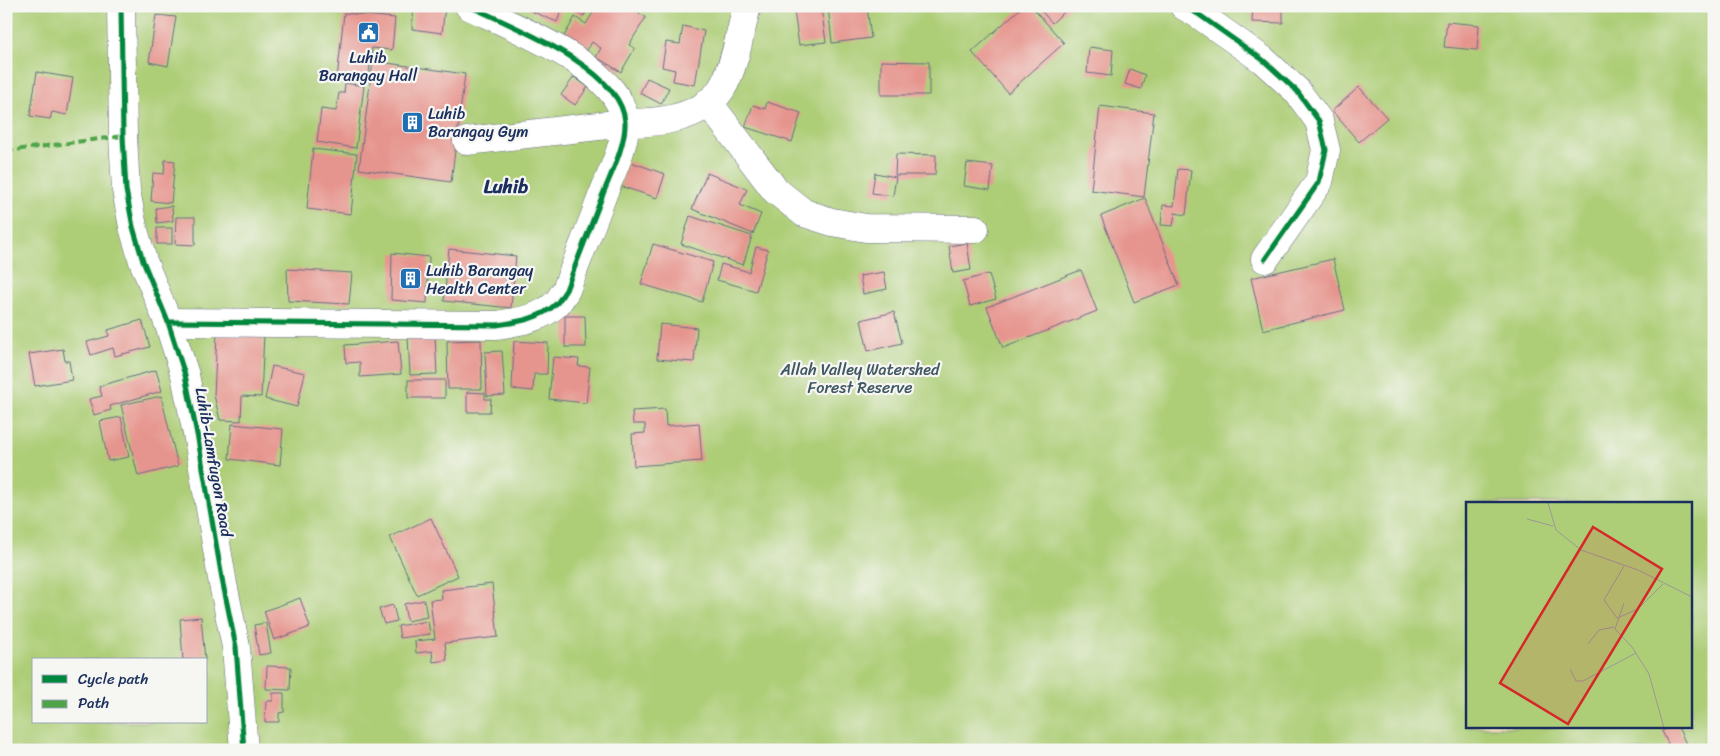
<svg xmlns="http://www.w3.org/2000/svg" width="1720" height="756" viewBox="0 0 1720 756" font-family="Sriracha,sans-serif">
<rect width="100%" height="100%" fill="#f6f6f2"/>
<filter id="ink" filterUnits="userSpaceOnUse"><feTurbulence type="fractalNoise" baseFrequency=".02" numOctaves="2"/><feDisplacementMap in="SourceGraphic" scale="10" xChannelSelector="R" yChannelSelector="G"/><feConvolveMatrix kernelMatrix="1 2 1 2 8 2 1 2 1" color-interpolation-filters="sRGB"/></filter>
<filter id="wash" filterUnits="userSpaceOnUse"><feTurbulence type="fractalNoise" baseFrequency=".0096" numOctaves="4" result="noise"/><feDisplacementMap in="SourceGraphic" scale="20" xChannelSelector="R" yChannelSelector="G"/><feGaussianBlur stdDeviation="1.12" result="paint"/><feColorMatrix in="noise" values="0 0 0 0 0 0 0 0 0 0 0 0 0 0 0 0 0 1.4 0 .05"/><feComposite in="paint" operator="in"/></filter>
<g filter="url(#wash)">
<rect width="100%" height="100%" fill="#f2ddbf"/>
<path fill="#adce77" stroke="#647e6a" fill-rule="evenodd" d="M6 6H1714V750H6ZM1468 503H1691V727H1468ZM34 660H206V722H34Z"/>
<g id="blocks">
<g fill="#e6958e">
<path d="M175 6H197L196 11Z"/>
<path d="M414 6H445L442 33 412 29Z"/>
<path d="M530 6H563L557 22 529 10Z"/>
<path d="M567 6H588L584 16 566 8Z"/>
<path d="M597 6H626L646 17 629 45 635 48 621 72 596 57 601 48 592 42 586 52 563 38 575 17 586 24Z"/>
<path d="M686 6H705L704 10Z"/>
<path d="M828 6H867L871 38 832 43Z"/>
<path d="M1023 6H1031L1064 43 1008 93 972 52Z"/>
<path d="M1037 6H1071L1052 23Z"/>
<path d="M1253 6 1283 8V23L1252 22Z"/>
<path d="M821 7 826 42 799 45 794 11Z"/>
<path d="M344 13 395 18 392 50 372 48 368 82 337 79Z"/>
<path d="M156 15 176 17 168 66 149 62Z"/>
<path d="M1447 22 1479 25 1477 50 1444 47Z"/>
<path d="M683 26 704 31 695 85 673 81 675 70 662 67 666 42 680 44Z"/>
<path d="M1089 47 1113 50 1111 76 1087 73Z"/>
<path d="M373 61 465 74 451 182 359 169Z"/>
<path d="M881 61 929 62V95H881Z"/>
<path d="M1130 69 1145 75 1141 89 1125 84Z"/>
<path d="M37 72 73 78 67 115 52 112 50 119 30 116Z"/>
<path d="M574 77 588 87 575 105 561 95Z"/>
<path d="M647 78 669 88 661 104 640 93Z"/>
<path d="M345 83 364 86 356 148 317 142 321 109 336 111 339 93H344Z"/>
<path d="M1359 87 1387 118 1359 142 1332 111Z"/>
<path d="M767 102 801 113 792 142 745 127 753 105 765 109Z"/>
<path d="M1100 106 1154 113 1144 197 1091 190Z"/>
<path d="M313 149 357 154 351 214 307 209Z"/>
<path d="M896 154 936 155 935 175H895Z"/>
<path d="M165 160 175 161 171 203 151 201 153 173 164 174Z"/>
<path d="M628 161 665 174 657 198 620 186Z"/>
<path d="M967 163 993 166 990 190 964 186Z"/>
<path d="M1178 169 1191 170 1186 215 1175 213 1173 226 1161 225 1163 205 1174 206Z"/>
<path d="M707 173 747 189 740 205 761 214 753 234 692 209Z"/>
<path d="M875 173 896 177 893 196 872 193Z"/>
<path d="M1145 198 1179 285 1134 302 1101 216Z"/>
<path d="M172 206 173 221 157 223 156 208Z"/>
<path d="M690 216 752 236 743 265 681 244Z"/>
<path d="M176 217H195V245L175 244Z"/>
<rect x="157" y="228" width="15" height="16"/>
<path d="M967 243 971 270 953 273 949 246Z"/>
<path d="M653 244 713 262 702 302 641 284Z"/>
<path d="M756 247 768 250 756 291 717 280 721 264 749 272Z"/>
<path d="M449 249 516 256 511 308 444 301Z"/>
<path d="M392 253 429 257 427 303 391 300Z"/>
<path d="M1333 259 1345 310 1263 330 1251 278Z"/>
<path d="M287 269 352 273 349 304 288 301Z"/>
<path d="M1081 270 1097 311 1003 348 987 307Z"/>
<path d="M884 272 887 289 863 294 860 276Z"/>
<path d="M989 274 996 299 970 306 963 281Z"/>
<path d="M894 312 902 343 868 351 861 320Z"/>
<path d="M565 316H585L586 347H565Z"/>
<path d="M142 320 150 347 115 356 113 348 91 355 87 342 109 336 108 330Z"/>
<path d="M660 324 697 328 694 362 657 359Z"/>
<path d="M217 333 264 334 261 397 242 396 241 421 220 420 214 395Z"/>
<path d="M435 335 437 374 410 375 408 337Z"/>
<path d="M481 340 482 389H448L447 341Z"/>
<path d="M398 341 401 374 360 377V362L346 363 345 345Z"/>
<path d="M514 341 548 343 547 374H534L533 391 512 389Z"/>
<path d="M63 349 65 361H69L72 380 35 386 29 354Z"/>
<path d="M502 351 505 395 487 396 485 352Z"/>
<path d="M553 357 579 359 578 366 590 367 586 403 549 399Z"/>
<path d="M272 366 305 373 297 407 265 399Z"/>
<path d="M156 370 162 391 110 406 111 410 94 415 89 399 102 396 99 386Z"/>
<rect x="408" y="380" width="37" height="18"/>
<path d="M467 392 485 393V399H491L490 412H467Z"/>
<path d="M161 396 178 466 138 476 121 405Z"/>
<path d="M665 409 666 426 699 423 702 461 634 466 632 434 645 433V424H633L632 411Z"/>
<path d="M121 417 129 457 108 461 100 421Z"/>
<path d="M232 424 283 429 280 465 229 459Z"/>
<path d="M431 518 458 576 417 595 390 537Z"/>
<path d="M492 584 498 637 445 643 447 660 433 662 432 651 416 653 415 641 435 639 430 600 442 599 441 590Z"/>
<path d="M300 598 310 627 274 640 264 611Z"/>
<path d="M424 600 427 617 407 621 404 604Z"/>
<path d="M393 605 397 621 384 624 379 609Z"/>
<path d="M201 617 205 660H183L180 619Z"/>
<path d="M428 621 430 634 400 638 398 626Z"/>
<path d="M266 623 271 653 259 655 254 625Z"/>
<path d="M267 666 291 667 290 690 266 689Z"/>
<path d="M273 693H284V712L279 713V722H265L266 701H273Z"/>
<path d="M1670 727H1678L1686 744 1674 750H1671L1662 731Z"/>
</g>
</g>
</g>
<g filter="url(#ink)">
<use href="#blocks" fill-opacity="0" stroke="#666c80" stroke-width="1"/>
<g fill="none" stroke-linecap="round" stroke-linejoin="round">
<defs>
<g id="minor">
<path d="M121 6 123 136 126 190 133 227 143 261 168 322 185 375 198 439 223 584 236 647 244 750"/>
<path d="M1184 6 1198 14 1263 60 1297 91 1319 121 1326 150 1319 182 1265 259"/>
<path d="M708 102 775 190 804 213 832 222 866 228 975 229"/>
<path d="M467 141 625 123C658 123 703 119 722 88 734 69 741 29 747 6"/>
<path d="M168 322 497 325C517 322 541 319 557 303 560 300 563 294 566 290 578 258 591 226 603 194 611 174 626 144 625 122 622 68 511 26 469 6"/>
</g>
</defs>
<use href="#minor" stroke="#666c80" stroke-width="29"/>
<use href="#minor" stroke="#fff" stroke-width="28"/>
<path stroke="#4fa44a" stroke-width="4" stroke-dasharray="8 4" stroke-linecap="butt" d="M6 151 123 136"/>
<defs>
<g id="cycleway">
<path d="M121 6 123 136 126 190 133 227 143 261 168 322 185 375 198 439 223 584 236 647 244 750"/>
<path d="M1184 6 1198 14 1263 60 1297 91 1319 121 1326 150 1319 182 1265 259"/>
<path d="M168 322 497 325C517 322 541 319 557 303 560 300 563 294 566 290 578 258 591 226 603 194 611 174 626 144 625 122 622 68 511 26 469 6"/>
</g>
</defs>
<use href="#cycleway" stroke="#f6f6f2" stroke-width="8"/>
<use href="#cycleway" stroke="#00873e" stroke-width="5"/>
</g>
</g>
<defs>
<symbol id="civic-square" viewBox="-11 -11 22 22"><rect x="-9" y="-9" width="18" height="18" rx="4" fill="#1f6fb2" stroke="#f6f6f2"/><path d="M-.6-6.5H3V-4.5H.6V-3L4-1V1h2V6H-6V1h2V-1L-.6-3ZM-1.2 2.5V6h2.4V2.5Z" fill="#fff"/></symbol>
<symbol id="building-square" viewBox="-11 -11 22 22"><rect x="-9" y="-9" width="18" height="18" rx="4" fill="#1f6fb2" stroke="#f6f6f2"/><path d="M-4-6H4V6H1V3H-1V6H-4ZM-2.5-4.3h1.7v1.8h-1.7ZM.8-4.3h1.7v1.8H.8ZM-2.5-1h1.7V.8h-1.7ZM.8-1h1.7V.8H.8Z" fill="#fff"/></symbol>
</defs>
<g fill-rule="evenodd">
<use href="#civic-square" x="356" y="20" width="25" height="25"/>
<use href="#building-square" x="400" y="110" width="25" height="25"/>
<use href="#building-square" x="398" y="266" width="25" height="25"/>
</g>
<g text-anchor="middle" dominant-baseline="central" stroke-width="4.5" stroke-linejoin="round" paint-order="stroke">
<g font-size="16" fill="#1b2f5e" stroke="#f6f6f2" text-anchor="start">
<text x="368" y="57" text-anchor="middle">Luhib<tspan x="368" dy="18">Barangay Hall</tspan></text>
<text x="428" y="113">Luhib<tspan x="428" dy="18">Barangay Gym</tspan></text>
<text x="426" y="270">Luhib Barangay<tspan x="426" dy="18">Health Center</tspan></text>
</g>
<g font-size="16" fill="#405764" stroke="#f6f6f2">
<text x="860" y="369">Allah Valley Watershed<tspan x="860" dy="18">Forest Reserve</tspan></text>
</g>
<g font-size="16" fill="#1b2f5e" stroke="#f6f6f2">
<text transform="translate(214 462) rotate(80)">Luhib-Lamfugon Road</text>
</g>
<g font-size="19" font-weight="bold" fill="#1b2f5e" stroke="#f6f6f2">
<text x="506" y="186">Luhib</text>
</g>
</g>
<g transform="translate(1466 502)">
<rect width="226" height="226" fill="#f2ddbf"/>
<path d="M0 1H226V226H0Z" fill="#adce77"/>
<path fill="none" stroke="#9c9798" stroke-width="1" d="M82 1 90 28 115 48 172 68 226 95M61 17 87 24M158 101 149 127 166 145 183 172 198 226M151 116 138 98 158 64M151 116 172 107 197 82M122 142 133 128 148 125M104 167 110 179H117L170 151"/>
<path fill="#d62828" fill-opacity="0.15" stroke="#d62828" stroke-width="2.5" d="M127 25 196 67 102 222 34 181Z"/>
<rect width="226" height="226" fill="none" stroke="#1b2f5e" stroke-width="2.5"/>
</g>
<rect width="1720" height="756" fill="none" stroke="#f6f6f2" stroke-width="25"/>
<rect x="32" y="658" width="175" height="65" fill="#f6f6f2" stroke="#9ea6b7"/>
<rect x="42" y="675" width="25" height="8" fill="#00873e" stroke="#9ea6b7"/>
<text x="78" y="684" font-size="15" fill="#1b2f5e">Cycle path</text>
<rect x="42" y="700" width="25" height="8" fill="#4fa44a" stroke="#9ea6b7"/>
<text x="78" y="708" font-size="15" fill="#1b2f5e">Path</text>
</svg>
